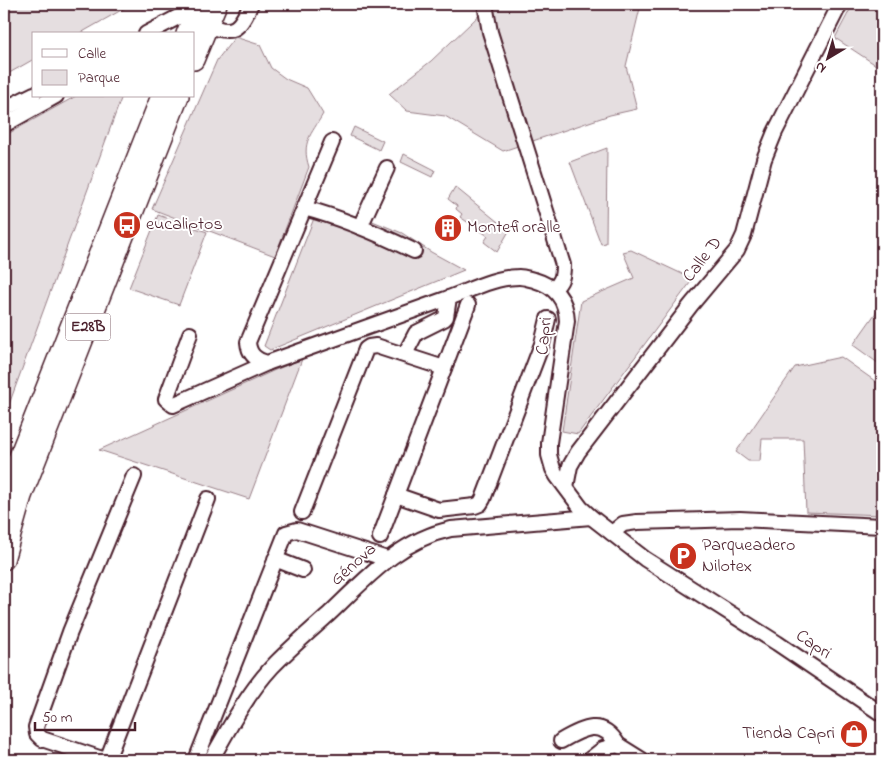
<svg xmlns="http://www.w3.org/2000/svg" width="886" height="764" viewBox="0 0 886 764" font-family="'Indie Flower',sans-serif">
<rect width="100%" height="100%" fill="#fff"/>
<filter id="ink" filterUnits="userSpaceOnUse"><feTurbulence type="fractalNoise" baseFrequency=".02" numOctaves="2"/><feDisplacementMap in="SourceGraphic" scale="10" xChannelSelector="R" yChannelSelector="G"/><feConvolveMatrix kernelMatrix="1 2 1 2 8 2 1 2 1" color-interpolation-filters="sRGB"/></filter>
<g filter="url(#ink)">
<g fill="#e5dee0" stroke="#987e86">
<path d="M4 4H132L79 34H34V59L4 76Z"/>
<path d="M491 4H641L626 66 637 109 610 115 503 151 445 116 407 111 389 94 431 61Z"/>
<path d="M853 4H882V69L835 38Z"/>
<path d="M235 37 260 45 271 68 286 79 307 88 323 114C311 135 301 142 309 167L275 256 152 209 217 60Z"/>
<path d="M76 96H122L4 418V136Z"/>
<path d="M354 127 383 141 379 150 350 136Z"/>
<path d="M607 148 606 243 601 244 570 162Z"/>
<path d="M404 154 435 170 432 177 401 162Z"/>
<path d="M455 187 509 231 497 252 484 242 488 236 460 217 462 214 456 209 457 206 448 199Z"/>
<path d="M318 208 365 218 402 233 431 252 464 270 270 350 264 346Z"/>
<path d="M158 215 207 232 179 305 129 288Z"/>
<path d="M631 250 693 279 578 434 562 431 581 301 634 278 623 252Z"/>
<path d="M882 304V366L853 345Z"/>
<path d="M841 357 882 386V515L806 512 803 439H762L760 461H748L736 452 795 367Z"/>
<path d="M302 359 249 499 99 450 275 370Z"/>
</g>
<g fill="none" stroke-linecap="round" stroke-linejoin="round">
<defs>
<g id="minor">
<path d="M485 4 490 32 563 265C563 276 562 281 554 289"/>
<path d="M208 25C235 37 240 27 251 4"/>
<path d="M146 34 197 7"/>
<path d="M4 109 34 94"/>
<path d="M4 125 56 96"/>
<path d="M332 142 248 342C249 354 255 360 267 363 325 342 384 321 443 300 467 292 493 277 519 277 524 277 529 279 534 280 555 286 566 299 567 321L549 443V455L553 469 557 476 581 508 591 517 645 559 777 643 882 714"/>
<path d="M304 208C342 218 379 234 414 251"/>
<path d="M360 227 387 168"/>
<path d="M468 305 396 495 439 510 475 506 480 504 483 499 542 344 548 319"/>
<path d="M190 334 166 399 173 405 267 363"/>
<path d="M405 354 416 333 444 319 446 317 449 298"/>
<path d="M566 487 570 466 578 452 691 305 737 250 744 235 764 159 775 132 840 4"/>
<path d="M302 512 366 349 369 347 376 346 444 368"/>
<path d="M612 533 623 524 637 522 740 519 882 526"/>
<path d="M380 537 396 495"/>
<path d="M275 559 303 570"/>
<path d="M561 741C583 728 603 718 618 745"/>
<path d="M105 760 42 739 37 734 36 727 70 632 134 476"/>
<path d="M107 760 208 499"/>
<path d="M196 760 286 533 297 530 387 559"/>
<path d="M211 760C229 728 247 694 272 667 289 649 309 632 328 615 365 580 399 540 451 529L591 517"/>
<path d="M589 760 603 749 618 745 642 760"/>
</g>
<g id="major">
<path d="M186 34 198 4"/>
<path d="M194 60 217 4"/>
<path d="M4 494 161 96"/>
<path d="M4 560 22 496 179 96"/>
</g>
</defs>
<use href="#minor" stroke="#4a1f2b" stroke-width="18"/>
<use href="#major" stroke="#4a1f2b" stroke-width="22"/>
<use href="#minor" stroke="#fff" stroke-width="14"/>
<use href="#major" stroke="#fff" stroke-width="19"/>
</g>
</g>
<defs>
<symbol id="bus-disc" viewBox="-11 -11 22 22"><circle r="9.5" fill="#c8321e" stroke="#fff"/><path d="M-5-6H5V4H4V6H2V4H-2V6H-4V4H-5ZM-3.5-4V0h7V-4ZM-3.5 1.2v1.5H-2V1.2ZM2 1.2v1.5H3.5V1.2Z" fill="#fff"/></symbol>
<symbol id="building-disc" viewBox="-11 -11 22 22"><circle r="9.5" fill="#c8321e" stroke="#fff"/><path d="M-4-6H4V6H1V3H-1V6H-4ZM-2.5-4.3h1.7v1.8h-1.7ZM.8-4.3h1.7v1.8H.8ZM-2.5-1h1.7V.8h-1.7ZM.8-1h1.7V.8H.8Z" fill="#fff"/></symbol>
<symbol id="parking-disc" viewBox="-11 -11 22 22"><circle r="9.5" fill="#c8321e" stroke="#fff"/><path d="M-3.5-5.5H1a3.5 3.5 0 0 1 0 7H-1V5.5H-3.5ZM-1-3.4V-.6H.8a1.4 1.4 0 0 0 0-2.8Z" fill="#fff"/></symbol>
<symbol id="shop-disc" viewBox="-11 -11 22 22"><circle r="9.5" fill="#c8321e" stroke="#fff"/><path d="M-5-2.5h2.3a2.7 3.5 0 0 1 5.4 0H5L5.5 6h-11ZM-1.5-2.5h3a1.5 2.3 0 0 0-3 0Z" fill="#fff"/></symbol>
</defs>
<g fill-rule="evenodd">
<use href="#bus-disc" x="111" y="209" width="32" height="32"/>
<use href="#building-disc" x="432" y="212" width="32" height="32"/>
<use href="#parking-disc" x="667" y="540" width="32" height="32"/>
<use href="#shop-disc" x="838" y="718" width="32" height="32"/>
</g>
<g text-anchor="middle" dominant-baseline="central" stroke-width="4" stroke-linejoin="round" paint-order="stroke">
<rect fill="#fff" stroke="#80626b" stroke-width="1" x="65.5" y="313.5" width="45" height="27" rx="4"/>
<g font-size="16" font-weight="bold" fill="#4a1f2b">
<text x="88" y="327">E28B</text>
</g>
<g font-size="18" fill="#4a1f2b" stroke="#fff" text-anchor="start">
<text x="146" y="225">eucaliptos</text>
<text x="467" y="228">Montefioralle</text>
<text x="702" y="546">Parqueadero<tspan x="702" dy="21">Nilotex</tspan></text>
<text x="835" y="734" text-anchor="end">Tienda Capri</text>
</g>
<g font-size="18" fill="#4a1f2b" stroke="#fff">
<text transform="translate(703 260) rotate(-52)">Calle D</text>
<text transform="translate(545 336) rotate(-84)">Capri</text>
<text transform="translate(354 565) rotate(-42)">Génova</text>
<text transform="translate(813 645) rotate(34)">Capri</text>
</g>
</g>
<rect width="886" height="764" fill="none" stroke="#fff" stroke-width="20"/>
<rect x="10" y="10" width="866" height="744" fill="none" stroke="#4a1f2b" stroke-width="2" filter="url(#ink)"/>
<rect x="32" y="32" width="162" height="65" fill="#ffffff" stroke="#b7a5aa"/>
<rect x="42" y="49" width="25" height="8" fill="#ffffff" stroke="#b7a5aa"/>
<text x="78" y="58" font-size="15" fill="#4a1f2b">Calle</text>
<rect x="42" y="70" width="25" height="15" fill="#e5dee0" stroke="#b7a5aa"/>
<text x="78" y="82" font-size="15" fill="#4a1f2b">Parque</text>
<g transform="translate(828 58) rotate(218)" stroke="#ffffff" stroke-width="4" paint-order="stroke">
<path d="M0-4L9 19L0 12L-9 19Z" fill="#4a1f2b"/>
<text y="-8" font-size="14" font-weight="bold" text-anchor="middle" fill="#4a1f2b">N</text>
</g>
<path d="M35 722v8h100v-8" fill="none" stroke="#4a1f2b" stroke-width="2.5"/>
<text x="42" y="722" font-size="15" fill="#4a1f2b" stroke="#ffffff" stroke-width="4" paint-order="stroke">50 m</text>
</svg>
